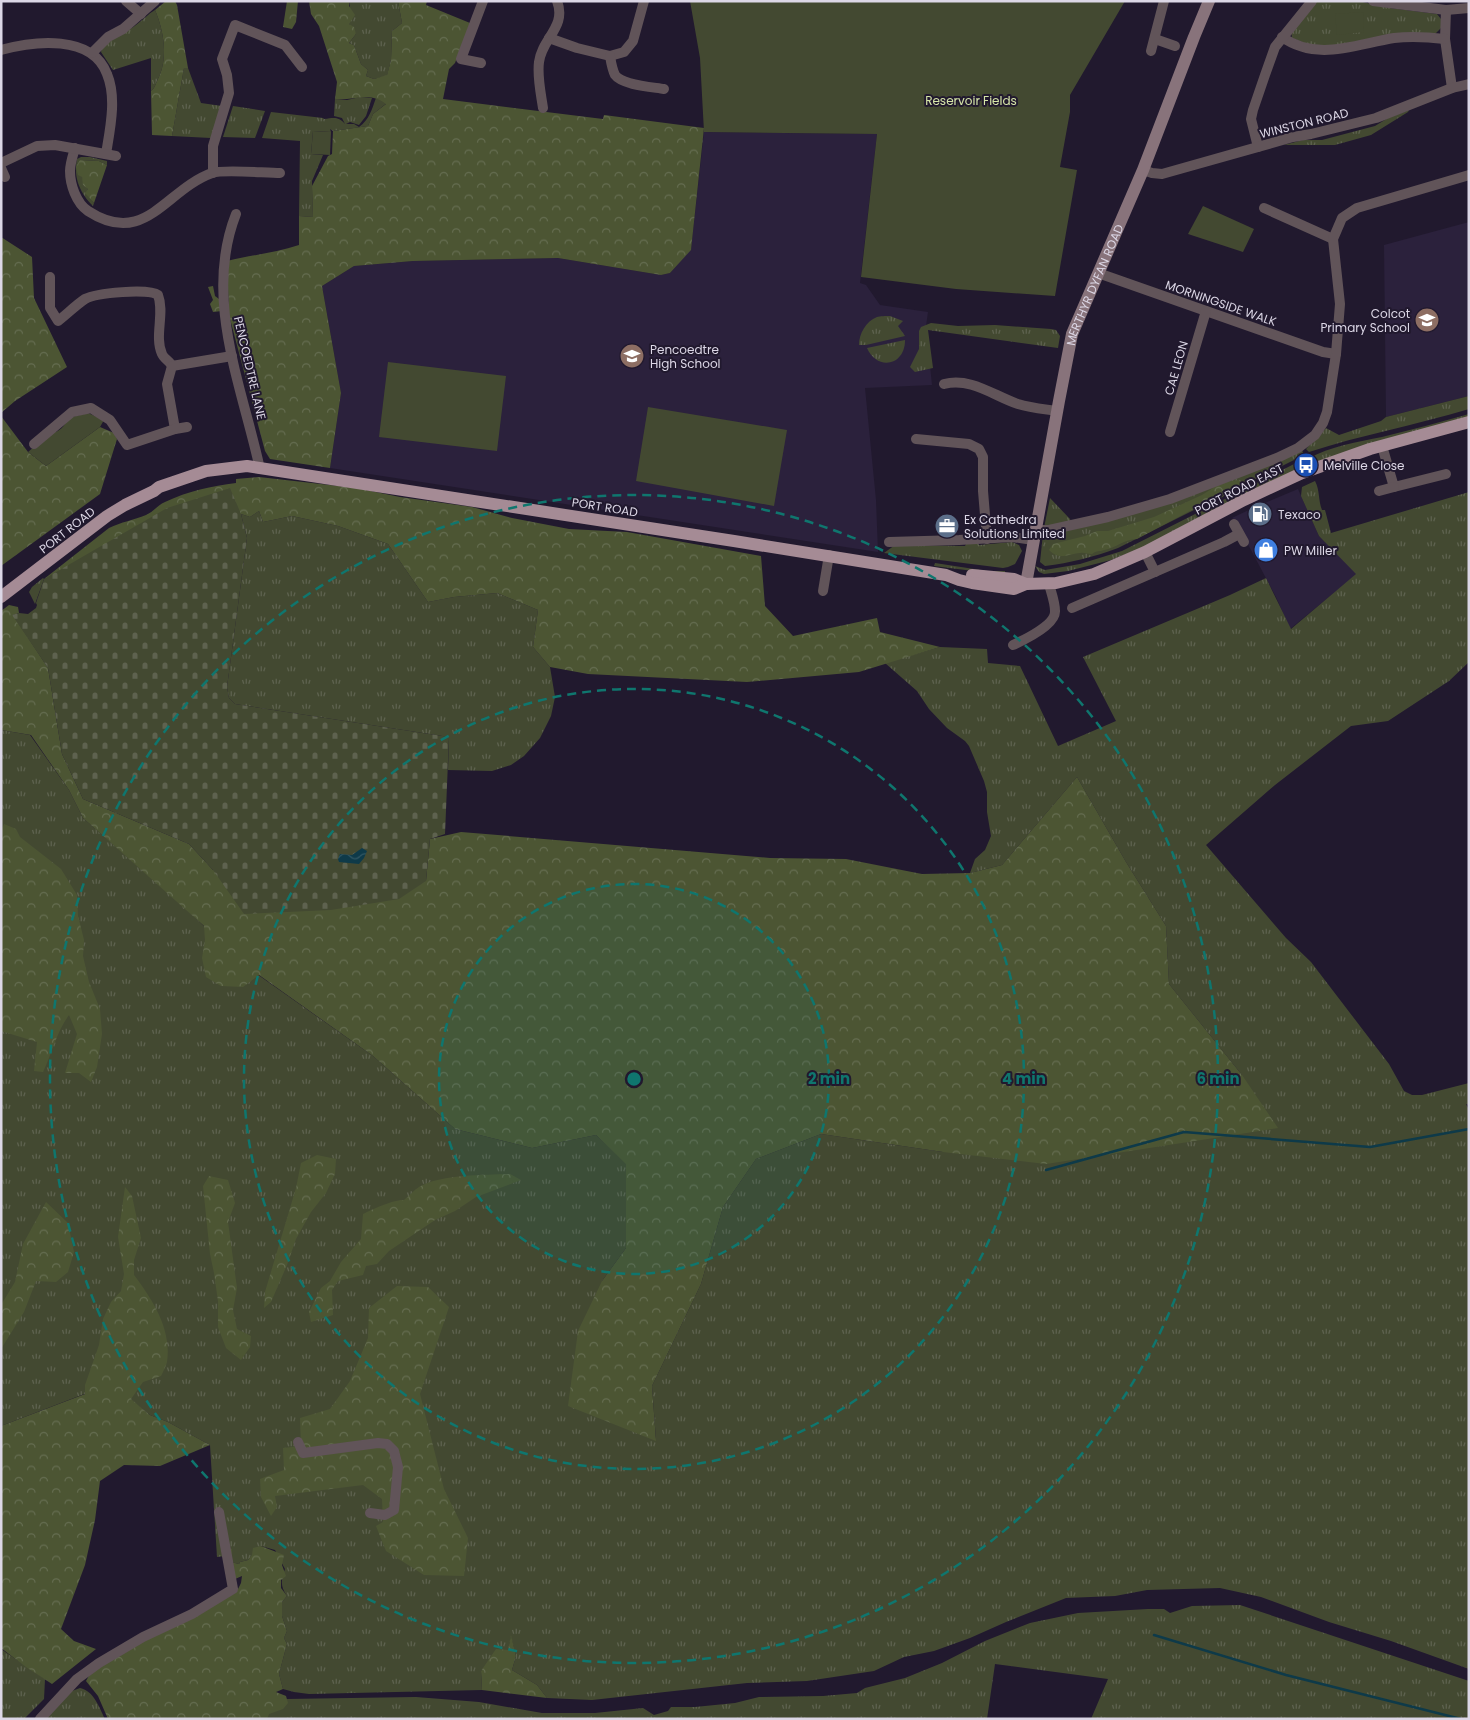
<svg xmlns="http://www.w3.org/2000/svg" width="1470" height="1720" viewBox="0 0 1470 1720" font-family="Poppins,sans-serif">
<defs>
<pattern id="grass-tufts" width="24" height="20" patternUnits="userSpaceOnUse" patternTransform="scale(1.25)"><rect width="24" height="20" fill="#434931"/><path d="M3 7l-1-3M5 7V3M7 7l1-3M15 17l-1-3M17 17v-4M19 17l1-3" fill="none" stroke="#5e624f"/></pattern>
<pattern id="forest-crowns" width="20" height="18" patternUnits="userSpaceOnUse" patternTransform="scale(1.25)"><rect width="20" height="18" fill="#4c5533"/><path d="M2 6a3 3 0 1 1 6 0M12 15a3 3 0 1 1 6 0" fill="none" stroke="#656d51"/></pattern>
<pattern id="cemetery-stones" width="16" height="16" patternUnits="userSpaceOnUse" patternTransform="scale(1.25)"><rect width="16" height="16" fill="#434931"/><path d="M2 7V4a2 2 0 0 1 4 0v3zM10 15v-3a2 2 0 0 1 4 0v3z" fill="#5e624f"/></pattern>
<pattern id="water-waves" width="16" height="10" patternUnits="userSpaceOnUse" patternTransform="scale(1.25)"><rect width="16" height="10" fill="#0e3a49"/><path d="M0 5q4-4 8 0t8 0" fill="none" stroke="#305663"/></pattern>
</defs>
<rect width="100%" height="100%" fill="#21192e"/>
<g fill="#2b213c">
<path d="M704 132 877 134 860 283 866 285 880 305 928 312 926 326 932 385 865 388 876 500 878 552 330 468 341 393 322 286 354 266 413 261 558 258 661 275 670 273 691 249Z"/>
<path d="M1469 222V396L1386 417 1384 245Z"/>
<path d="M1298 489 1319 536 1357 574 1290 629 1276 597 1235 520 1232 518 1255 507Z"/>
</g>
<g fill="url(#grass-tufts)">
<path d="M350 1H398L402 23 392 31 391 60 387 76 374 79 366 76 368 70 361 64 354 45 349 43 356 34 349 24Z"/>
<path d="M1316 1H1358L1390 8 1437 14 1441 19V28L1435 34 1317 48 1292 38 1291 30Z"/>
<path d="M155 10C164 31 169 60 157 81 155 85 155 88 151 91V58L113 70 101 52C104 39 126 33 136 25 143 20 148 14 155 10Z"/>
<path d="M184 68H188L201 103 222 106 211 138 172 136Z"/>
<path d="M360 97 372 98 366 116 359 125 350 122 346 124H354L359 127C369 120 372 109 376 98H379L387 103 373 114 368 126 333 131 330 129 331 132 313 131 311 154 323 155 312 181 313 217 299 216 300 141 262 138 271 112 323 118 324 119C334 118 338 116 345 124L342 118 334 116 335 99 347 100Z"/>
<path d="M233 106 265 111 255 138 223 137Z"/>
<path d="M1409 110 1408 112 1371 135 1335 145H1284L1303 140H1322L1375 126 1388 118Z"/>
<path d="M81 157H90L107 161V165L99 161 80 160 82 177 88 189 86 193 94 203 93 206C80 193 73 177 77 159Z"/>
<path d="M890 316 903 321 898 326 905 336 866 345H859C859 334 866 321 877 317 880 316 886 316 890 316Z"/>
<path d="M931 323 958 326 995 325 1051 329 1056 330 1060 336 1058 348 928 330 933 368 915 372 910 367 919 349V331L921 327Z"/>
<path d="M905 340C905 366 877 371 867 348Z"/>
<path d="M1469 396V409C1416 425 1361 435 1309 452L1306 449 1326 428 1339 435 1381 421 1386 417Z"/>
<path d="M1469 414V417L1309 465 1308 459C1330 446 1358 442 1382 437 1411 430 1440 422 1469 414Z"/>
<path d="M1302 450 1304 455 1118 548C1094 557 1070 563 1045 566L1040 562 1043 534 1084 525Z"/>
<path d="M1298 462 1302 464 1303 466 1299 467 1300 469 1139 549 1111 560 1068 571 1044 574 1039 572 1035 566 1045 570 1080 564 1122 551Z"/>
<path d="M1315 481C1320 490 1318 500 1322 510H1325L1331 533 1469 492V662L1449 681 1388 721 1351 726 1275 785 1206 845 1286 938 1311 962 1389 1064 1404 1091 1412 1095H1422L1469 1083V1105L1466 1104 1469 1110V1669L1391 1641 1329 1622 1261 1597 1220 1588 1147 1590 1115 1596 1066 1598 1006 1622 970 1638 934 1651 904 1657 874 1671 807 1681 747 1683 592 1700 547 1698 537 1685 512 1670 516 1656 511 1637 508 1651 481 1671 482 1690 309 1694 294 1692 283 1689 279 1674 287 1644 284 1638 287 1631 282 1616V1602L287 1596C280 1586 281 1580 285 1569L275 1550 261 1546 248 1560 240 1562 239 1564 231 1562V1549L225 1556 217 1557 210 1445 168 1422 150 1415 130 1399 92 1391 1 1426V730L30 735 69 790 83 818 184 907 244 965 373 1056 455 1129 532 1148 596 1135 627 1164 626 1248 602 1281 656 1440 652 1386 701 1284 723 1207 756 1159 821 1134 943 1152 1242 1075 1169 984 1166 926 1126 862 1077 777 1002 865 970 873 975 859 985 850 991 836 987 812V792L984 781 969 746 965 741 947 728 929 709 917 691 885 663 940 647 987 649 988 663 1020 666 1058 746 1116 721 1083 657 1230 595 1266 578 1291 629 1356 574 1319 536 1301 496 1302 487Z"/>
<path d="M1050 498 1070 519 1071 522 1044 528Z"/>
<path d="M259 511 263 522 292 516 338 526 388 544 428 602 454 597 497 593 538 610 533 647 550 667 555 697 551 716 540 738 524 756 511 765 492 771 448 770 449 737 235 704 229 698 227 687 247 538 241 514 250 517Z"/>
<path d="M1012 542 1019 545 1022 551 1015 564 1008 567 1003 568 884 553 895 545 965 546 966 544 978 543 979 545Z"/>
<path d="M935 563 987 571H1005V575L934 566Z"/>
<path d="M43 578 44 579 35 604 29 592 32 587Z"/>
<path d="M1240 1605 1469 1681V1719H1091L1108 1679 995 1664 987 1719H261L287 1699 416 1697 479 1702 542 1713H595L643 1708 654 1715 668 1711 671 1707H695L735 1703 759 1697 823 1696 857 1693 865 1688 905 1678 942 1663 985 1641 1030 1623 1078 1613 1148 1609H1164L1170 1613 1192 1606Z"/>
<path d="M1 1649 45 1679 44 1699 24 1719H1Z"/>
<path d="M80 1688C94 1691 99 1707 105 1719H44L72 1691Z"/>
</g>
<g fill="url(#forest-crowns)">
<path d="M166 1H175L177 5 188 68H184L172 136 152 135 151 91C155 88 155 85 157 81 169 60 164 31 155 10Z"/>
<path d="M287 1H298L296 22 292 29 283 27Z"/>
<path d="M309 1H350L349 6 355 15 349 24 354 27 356 34 349 43 354 45 361 64 368 70 366 76 374 79 387 75 391 60 392 31 402 23 398 1H427L426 5 470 23 455 63 449 69 443 99 603 119 604 115 704 128 691 250 670 273 661 275 558 258 413 261 354 266 322 286 341 393 330 468 270 459 265 451 229 315 227 261C251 255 276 253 299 245V216L313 217 312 186 328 156 332 154 333 131 368 126 373 114 386 104C371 91 353 101 335 99L337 82 319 26 311 14Z"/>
<path d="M80 160 99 161 107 165 94 203 85 193 88 189 83 185 82 177 78 175 76 167Z"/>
<path d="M1 237 32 257 34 298 67 367 15 401 1 413Z"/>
<path d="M213 286 215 296 219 299 222 311 213 312 210 304 213 300 208 287Z"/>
<path d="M1 416 28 452 46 466 100 427 114 433 117 439 100 494 1 566Z"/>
<path d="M259 477 356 488 400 497 472 507 512 518 569 529 627 532 761 556 765 606 793 636 877 618 880 632 940 647 859 672 747 682 588 674 550 667 533 647 538 610 497 593 454 597 428 602 388 544 338 526 292 516 263 522 259 511 250 517 241 514 44 579 109 528C121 522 134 520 146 515 153 512 158 505 165 502 188 491 212 486 236 483V479Z"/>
<path d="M1238 480 1244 483C1237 491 1227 492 1220 499L1214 498 1137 539C1124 539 1116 548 1104 550 1099 552 1097 550 1092 554 1088 554 1084 552 1080 553 1067 554 1060 561 1049 550L1053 544 1085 536 1097 531H1108L1154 517 1202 495 1221 483Z"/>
<path d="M9 605 18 607 19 613 13 615 48 668 62 754 83 799 189 844 213 870 426 881 430 839 461 832 770 858 846 859 922 874 970 873 1002 865 1077 777 1126 862 1166 926 1169 984 1242 1075 1278 1128 1046 1164 943 1152 821 1134 756 1159 723 1207 701 1284 652 1386 656 1441 568 1406 578 1331 602 1281 626 1248V1164L596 1135 532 1148 455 1129 373 1056 259 975 243 987 221 986 206 977 202 958 205 940 204 926 83 818 69 790 31 735 1 730V611Z"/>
<path d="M4 824 16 829 20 837 61 869 77 895 78 916 84 940 83 956 89 982 100 1009 102 1034 97 1067 91 1082 79 1073H65L77 1034 69 1015C57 1031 52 1053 43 1072L34 1071 37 1042 1 1031V832Z"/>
<path d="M317 1155 336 1159 335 1174 326 1193 311 1212 296 1239 287 1265 271 1302 264 1308 265 1292 296 1188 301 1163Z"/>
<path d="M510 1174 521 1180 476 1197 455 1211 435 1220 389 1251 377 1264 366 1266 363 1275 338 1281 332 1290 333 1315 311 1322 309 1312 321 1288 330 1281 341 1262 361 1239 363 1214C373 1209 395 1199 404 1200 409 1196 414 1190 419 1187 441 1174 485 1175 510 1174Z"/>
<path d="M209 1176 228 1180 235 1203 228 1222 237 1288 233 1310 237 1329 251 1336 250 1347 241 1360 226 1348 218 1327V1301L214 1273 210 1254 203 1186Z"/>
<path d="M125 1187 132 1196 141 1238 134 1260V1275C152 1299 172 1329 167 1362 166 1366 163 1372 161 1376L143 1382 131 1399 150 1415 168 1422 210 1445 160 1466 124 1465 100 1481 95 1520 85 1565 61 1629 74 1641 96 1649 52 1684 26 1667 1 1648V1426L85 1394V1385L99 1345 103 1319 111 1302 121 1291 124 1274 118 1237Z"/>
<path d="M46 1202 68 1223 74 1252 68 1272 56 1282 36 1281 24 1312 1 1349V1305L15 1282 23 1244Z"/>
<path d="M397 1286 428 1287 449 1307 420 1394 444 1489 468 1538 464 1576 424 1575 386 1551 376 1526 383 1522 382 1499 363 1485 275 1496 277 1507 271 1516 261 1497 260 1479 284 1470 283 1448 301 1446 300 1418 330 1409 350 1381 368 1338 369 1308Z"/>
<path d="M261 1546 284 1555 282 1565 286 1576 281 1580V1588L287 1596 282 1602V1616L287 1631 284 1638 287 1644 279 1674 283 1689 276 1692 286 1696 288 1703 283 1709 269 1714 267 1719H108L98 1696 86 1681 91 1672 159 1631 206 1608 238 1589 241 1583 242 1576 235 1579C227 1568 223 1561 228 1548L232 1549 231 1562 239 1564 240 1562 248 1560 252 1555 253 1548Z"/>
<path d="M511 1635 516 1656 512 1670 537 1685 547 1698 482 1690 481 1671 496 1649 508 1650Z"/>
</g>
<path fill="url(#cemetery-stones)" d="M230 488 241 514 247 538 227 687 229 698 235 704 449 737 445 834 430 839 426 881 399 899 331 910 244 914 213 870 189 844 83 799 62 754 48 668 12 615 19 613 28 614 36 608 37 605 36 603 44 579 167 508Z"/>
<g fill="#434931">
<path d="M690 1H1125L1070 95V112L1060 167 1077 170 1055 296 956 289 861 277 877 134 704 132 700 58Z"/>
<path d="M1363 12 1364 32 1337 35 1335 14Z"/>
<path d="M313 131 331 132 330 155 311 154Z"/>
<path d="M1203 206 1254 229 1243 252 1188 234Z"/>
<path d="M388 362 506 376 497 451 379 437Z"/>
<path d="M648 407 787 430 774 506 636 481Z"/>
<path d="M88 413 104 420 100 427 46 466 28 452 50 433C59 433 65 426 68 418Z"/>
</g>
<path fill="url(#water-waves)" d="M362 848 367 851 364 858 359 864 339 862 338 859 340 854 352 855Z"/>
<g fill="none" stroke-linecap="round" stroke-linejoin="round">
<g stroke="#0e3a49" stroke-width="2.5">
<path d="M1046 1170 1184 1132 1370 1147 1469 1129"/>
<path d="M1154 1635 1286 1675 1461 1719"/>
</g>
<g stroke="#615459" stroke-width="10">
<path d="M126 1 141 14"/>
<path d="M1373 1 1446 10 1469 8"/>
<path d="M1446 10 1445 39 1452 88"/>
<path d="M1282 37C1317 62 1356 44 1394 38 1411 36 1428 37 1445 39"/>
<path d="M549 38 577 48 610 56 624 52 633 41 644 1"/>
<path d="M1155 39 1175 46"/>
<path d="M1 50C34 41 92 34 107 74 117 98 110 129 106 154"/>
<path d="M1151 51 1164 1"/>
<path d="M92 53 108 37 123 29 155 1"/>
<path d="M610 56C611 62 612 69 615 75 622 85 652 87 664 89"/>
<path d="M481 63 461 59 483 1"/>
<path d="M543 108C541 94 537 77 539 62 542 38 567 27 557 1"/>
<path d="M1258 147 1251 119 1253 110 1265 75 1275 47 1312 1"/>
<path d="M75 148C73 155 70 164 70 171 70 184 76 203 88 211 145 248 165 190 212 173 223 169 265 173 280 173"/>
<path d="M1 163 37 146 55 145 116 156"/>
<path d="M1 168 5 177"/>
<path d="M1143 170 1152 173 1162 174 1293 137 1311 134 1376 118 1452 88 1469 84"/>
<path d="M213 173V146L229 93 227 75 222 59 235 25 285 45 302 67"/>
<path d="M1264 208 1333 239"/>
<path d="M236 214C203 298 242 386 260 469"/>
<path d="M1098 273 1323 352 1336 354"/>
<path d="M50 277V308L58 321C67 314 76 305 85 299 96 293 149 288 158 295 165 313 154 336 162 354 164 359 170 361 172 366"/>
<path d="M944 384C971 377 994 396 1018 404 1031 408 1044 409 1057 411"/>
<path d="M175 429 167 384 172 366 232 356"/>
<path d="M1170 432 1206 311"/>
<path d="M916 439 969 444 979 449 983 457V491L987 539"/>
<path d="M34 444 72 412 91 408 110 420 127 445 175 429 187 427"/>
<path d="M1382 446 1394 487 1446 474"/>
<path d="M1379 491 1394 487"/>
<path d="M1234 524 1244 542"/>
<path d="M1035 530H1049L1108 517 1170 499 1277 458 1298 448 1315 435 1323 423 1327 412 1336 354 1340 304 1333 239 1342 218 1357 208 1469 175"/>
<path d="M889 542 959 540 1012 537 1033 540"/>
<path d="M1145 552 1155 572"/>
<path d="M823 591 829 555"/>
<path d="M1072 608 1224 542 1239 534"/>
<path d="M1013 645C1024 640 1056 625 1055 611 1055 602 1051 592 1049 584"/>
<path d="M298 1442 303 1453 378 1443 387 1444 394 1451 398 1467 394 1510 385 1515 370 1513"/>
<path d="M40 1719 77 1679 99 1663 143 1637 192 1614 233 1589 219 1512"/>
</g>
<path stroke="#88737b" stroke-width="12" id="s1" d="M1026 584 1059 401 1072 334 1143 170 1194 37 1209 1"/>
<g stroke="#a58b95" stroke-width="12">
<path d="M972 575 1014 579 1026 584"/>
<path d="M1 597 107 516 125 505 154 491 159 487 206 471 247 466 734 541 946 575 959 580 972 583 1014 589 1026 584 1056 583 1094 574 1145 552 1244 500 1302 473 1370 449 1469 422"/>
</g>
</g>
<circle cx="634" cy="1079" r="195" fill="#0f766e" fill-opacity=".12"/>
<g fill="none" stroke="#0f766e" stroke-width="2.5" stroke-dasharray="9 6">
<circle cx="634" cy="1079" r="195"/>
<circle cx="634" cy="1079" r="390"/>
<circle cx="634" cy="1079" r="584"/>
</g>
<defs>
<symbol id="school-disc" viewBox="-11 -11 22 22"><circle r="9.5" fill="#8d6e63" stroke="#21192e"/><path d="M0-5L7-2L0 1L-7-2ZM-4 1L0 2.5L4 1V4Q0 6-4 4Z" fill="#fff"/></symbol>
<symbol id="bus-disc" viewBox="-11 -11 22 22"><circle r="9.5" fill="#1a4fb4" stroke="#21192e"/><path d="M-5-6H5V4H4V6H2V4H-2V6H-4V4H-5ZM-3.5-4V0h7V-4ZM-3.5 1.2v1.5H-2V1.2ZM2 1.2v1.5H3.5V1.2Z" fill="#fff"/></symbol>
<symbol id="fuel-disc" viewBox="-11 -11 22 22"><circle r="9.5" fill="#5c6f8a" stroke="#21192e"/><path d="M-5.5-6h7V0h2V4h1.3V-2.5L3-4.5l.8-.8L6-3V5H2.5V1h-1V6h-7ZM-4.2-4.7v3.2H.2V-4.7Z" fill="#fff"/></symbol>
<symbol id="office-disc" viewBox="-11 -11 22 22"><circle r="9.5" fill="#5c6f8a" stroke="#21192e"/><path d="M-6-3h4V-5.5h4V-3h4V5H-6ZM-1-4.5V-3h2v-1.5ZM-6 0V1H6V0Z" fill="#fff"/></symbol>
<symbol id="shop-disc" viewBox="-11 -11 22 22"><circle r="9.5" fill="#3f7fe0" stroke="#21192e"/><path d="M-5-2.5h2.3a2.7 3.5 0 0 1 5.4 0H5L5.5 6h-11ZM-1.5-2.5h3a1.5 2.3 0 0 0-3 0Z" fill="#fff"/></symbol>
</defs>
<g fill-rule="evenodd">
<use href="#school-disc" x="1413" y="306" width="28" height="28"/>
<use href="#school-disc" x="618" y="342" width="28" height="28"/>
<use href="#bus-disc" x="1292" y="451" width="28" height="28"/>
<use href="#fuel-disc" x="1246" y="500" width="28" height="28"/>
<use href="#office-disc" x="933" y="512" width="28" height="28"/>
<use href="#shop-disc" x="1252" y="536" width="28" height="28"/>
</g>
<g text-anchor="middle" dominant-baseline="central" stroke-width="4" stroke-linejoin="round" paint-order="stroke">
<g font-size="12" fill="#d6e6a8" stroke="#21192e">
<text x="971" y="100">Reservoir Fields</text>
</g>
<g font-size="12" fill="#dcd7e6" stroke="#21192e">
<text transform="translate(1304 123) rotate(-14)">WINSTON ROAD</text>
<text stroke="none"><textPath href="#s1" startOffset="308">MERTHYR DYFAN ROAD</textPath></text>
<text transform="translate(1221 303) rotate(19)">MORNINGSIDE WALK</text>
<text transform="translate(250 368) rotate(77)">PENCOEDTRE LANE</text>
<text transform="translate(1176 368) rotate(-74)">CAE LEON</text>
<text transform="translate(1239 489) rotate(-27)">PORT ROAD EAST</text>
<text transform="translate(605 507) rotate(9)">PORT ROAD</text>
<text transform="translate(67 530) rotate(-38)">PORT ROAD</text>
</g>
<g font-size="12" fill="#dcd7e6" stroke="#21192e" text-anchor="start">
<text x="1410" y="313" text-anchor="end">Colcot<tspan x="1410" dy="14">Primary School</tspan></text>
<text x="650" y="349">Pencoedtre<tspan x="650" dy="14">High School</tspan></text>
<text x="1324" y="465">Melville Close</text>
<text x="1278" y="514">Texaco</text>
<text x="964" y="519">Ex Cathedra<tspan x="964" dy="14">Solutions Limited</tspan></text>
<text x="1284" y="550">PW Miller</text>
</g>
</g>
<circle cx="634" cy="1079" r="8" fill="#0f766e" stroke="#21192e" stroke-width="2.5"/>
<g font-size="15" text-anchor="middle" font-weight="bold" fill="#0f766e" stroke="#21192e" stroke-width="4" stroke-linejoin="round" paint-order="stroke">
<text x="829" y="1084">2 min</text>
<text x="1024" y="1084">4 min</text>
<text x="1218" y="1084">6 min</text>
</g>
<rect width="1470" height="1720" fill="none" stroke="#dcd7e6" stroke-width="5"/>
</svg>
